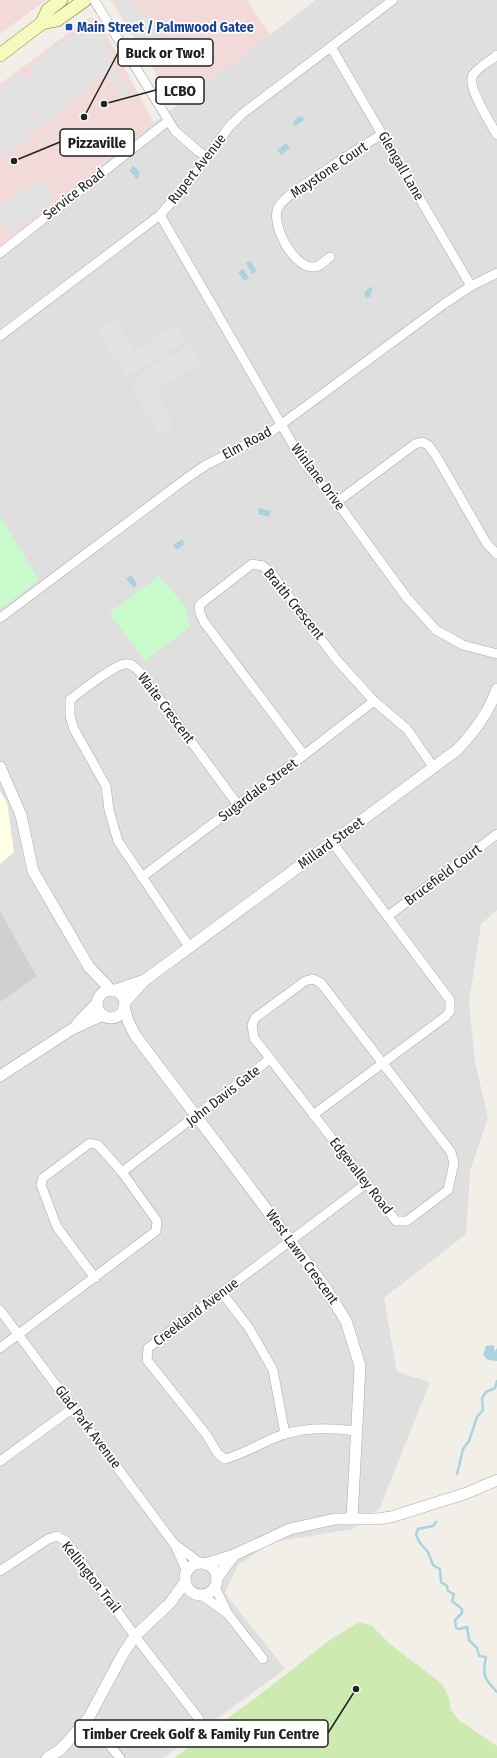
<svg xmlns="http://www.w3.org/2000/svg" width="497" height="1758" viewBox="0 0 497 1758" font-family="'Fira Sans Condensed',sans-serif">
<rect width="100%" height="100%" fill="#f2efe9"/>
<path fill="#e0dfdf" d="M316 0H497V910L481 924 469 1002 475 1062 488 1118 470 1171 466 1234 384 1298 397 1372 430 1382 380 1507 353 1529 273 1542 238 1565 225 1593 285 1669 163 1758H0V1002L37 975 0 911V864L14 852 7 803 0 791V246L154 123Z"/>
<g fill="#f2dad9">
<path d="M0 0H46L0 34Z"/>
<path d="M111 0H247L270 35 176 106Z"/>
<path d="M90 17 99 20 154 123 0 246V84Z"/>
</g>
<path fill="#ffffe5" d="M0 791 7 803 14 852 0 864Z"/>
<path fill="#d0d0d0" d="M0 911 37 976 0 1002Z"/>
<path fill="#cdebb0" d="M359 1622 371 1625 390 1644 442 1684 449 1698 451 1710 459 1720 497 1746V1758H174L262 1693 331 1639Z"/>
<g fill="#c8facc">
<path d="M0 516 39 580 0 609Z"/>
<path d="M159 576 186 607 190 627 145 661 109 613Z"/>
</g>
<g fill="#e2e2e2">
<path d="M114 0H132L139 14 145 11 162 44 146 53Z"/>
<path d="M85 25 90 31 96 26 110 52 106 54 132 97 126 101 109 76 103 81 97 75 89 82 93 87 75 101 71 95 68 98 71 103 33 133 29 129 23 132 30 141 0 158V101L3 98 0 89 20 73 24 78 33 71 30 66Z"/>
<path d="M42 180 55 198 10 235 0 219V205Z"/>
<path d="M115 318 134 350 177 325 187 341 126 377 97 329Z"/>
<path d="M190 344 201 363 155 390 173 421 170 423 173 428 160 436 131 387 136 384 133 378Z"/>
</g>
<g fill="#aad3df">
<path d="M301 116 304 118 303 121 295 126 293 122 297 118Z"/>
<path d="M286 143 290 148 281 155 277 150Z"/>
<path d="M133 166 140 172 138 179 134 177V175L129 171Z"/>
<path d="M250 261 257 271 252 274 246 263Z"/>
<path d="M243 269 249 278 244 281 238 272Z"/>
<path d="M373 287 370 297 366 298 364 293 369 288Z"/>
<path d="M259 508 271 511 269 517 258 514Z"/>
<path d="M182 539 185 544 176 550 173 545Z"/>
<path d="M132 576 137 584 134 588 126 579 128 577Z"/>
<path d="M494 1345V1352L497 1348V1361L488 1360 483 1355 486 1346Z"/>
</g>
<g fill="none" stroke-linecap="round" stroke-linejoin="round">
<g stroke="#aad3df" stroke-width="2.5">
<path d="M457 1474 463 1449 469 1441 477 1417 483 1410 482 1398 486 1392 495 1388 497 1381"/>
<path d="M436 1522 433 1526 418 1529 416 1535 420 1543 428 1552 433 1565 440 1569 441 1582 447 1586 448 1591 454 1594 452 1601 462 1609V1613L455 1620 456 1628 459 1629 467 1627 469 1640 477 1648 479 1656 486 1657C482 1676 484 1678 497 1692"/>
</g>
<defs>
<g id="minor">
<path d="M94 0 175 131 198 151 207 157"/>
<path d="M331 47 471 286"/>
<path d="M497 55C490 61 478 67 473 75 466 86 491 124 497 135"/>
<path d="M160 215 303 462 337 502 407 598 436 630 463 645 497 654"/>
<path d="M0 253 168 121"/>
<path d="M330 257C326 260 322 264 318 266 296 275 268 222 279 206 286 196 300 188 310 181 334 164 357 149 382 134"/>
<path d="M0 336 160 215 193 177 229 127 242 114 393 0"/>
<path d="M337 502 415 444 422 442 428 445 435 454 487 544 497 554"/>
<path d="M0 618 187 478 206 465 271 432 444 304 471 286 497 273"/>
<path d="M304 755 204 622 200 613 199 606 203 602 252 564 263 566 272 574 336 659 374 701 407 729 434 768"/>
<path d="M142 877 304 755 374 701"/>
<path d="M388 916 497 834"/>
<path d="M190 948 118 841 109 810 106 786 74 729 70 716V700C78 693 116 664 125 664 131 663 135 667 139 671L238 805"/>
<path d="M313 979 321 983 451 1152 454 1163 448 1190 407 1221H396L254 1038 252 1025 255 1018 305 981Z"/>
<path d="M313 1115 445 1017 450 1011V1000L332 842"/>
<path d="M122 1172 270 1059"/>
<path d="M222 1293 249 1328 273 1370 285 1434"/>
<path d="M0 1310 175 1545 187 1572"/>
<path d="M0 1348 156 1231 157 1221 122 1172 98 1145 90 1143 43 1178 41 1185 57 1227 95 1278"/>
<path d="M356 1431C334 1428 307 1427 285 1434 265 1440 247 1453 225 1459L218 1454 206 1434 147 1360 148 1348 367 1183"/>
<path d="M0 1461 73 1408"/>
<path d="M176 1545 200 1563"/>
<path d="M0 1571 48 1539 57 1536 66 1541 135 1636 199 1719"/>
<path d="M215 1587 228 1614 263 1659"/>
<path d="M201 1595 227 1613"/>
<path d="M88 1719 120 1758"/>
</g>
<g id="tertiary">
<path d="M0 767 21 815 33 871 89 967 111 990"/>
<circle cx="111" cy="1004" r="14"/>
<path d="M113 991 142 981"/>
<path d="M125 1002 145 980 457 750C474 732 489 712 497 689"/>
<path d="M124 1007 128 1021 135 1035 325 1287 346 1321 360 1366 352 1519"/>
<path d="M77 1024 97 1003"/>
<path d="M0 1076 72 1029 103 1015"/>
<circle cx="201" cy="1579" r="16"/>
<path d="M205 1564 234 1555 290 1529 335 1519H377L391 1517 467 1493 497 1480"/>
<path d="M217 1578 234 1555"/>
<path d="M47 1758 60 1750 88 1719 123 1654 135 1636 170 1603 185 1582"/>
</g>
<g id="secondary">
<path d="M42 23 57 20 85 0"/>
<path d="M0 55 42 23 48 10 61 0"/>
</g>
</defs>
<use href="#minor" stroke="#a9a9a9" stroke-width="10"/>
<use href="#tertiary" stroke="#a9a9a9" stroke-width="12"/>
<use href="#secondary" stroke="#707d05" stroke-width="14"/>
<use href="#minor" stroke="#fff" stroke-width="9"/>
<use href="#tertiary" stroke="#fff" stroke-width="11"/>
<use href="#secondary" stroke="#f7fabf" stroke-width="13"/>
</g>
<rect fill="#1a4fb4" stroke="#fff" stroke-width="1.5" x="65" y="23" width="8" height="8" rx="2"/>
<g text-anchor="middle" dominant-baseline="central" stroke-width="3.5" stroke-linejoin="round" paint-order="stroke">
<g font-size="14" font-weight="bold" fill="#164399" stroke="#fff" text-anchor="start">
<text x="77" y="27">Main Street / Palmwood Gatee</text>
</g>
<g font-size="14" fill="#222" stroke="#fff">
<text transform="translate(401 166) rotate(60)">Glengall Lane</text>
<text transform="translate(197 169) rotate(-52)">Rupert Avenue</text>
<text transform="translate(329 170) rotate(-34)">Maystone Court</text>
<text transform="translate(74 194) rotate(-38)">Service Road</text>
<text transform="translate(247 443) rotate(-28)">Elm Road</text>
<text transform="translate(318 477) rotate(53)">Winlane Drive</text>
<text transform="translate(294 604) rotate(51)">Braith Crescent</text>
<text transform="translate(166 708) rotate(53)">Waite Crescent</text>
<text transform="translate(258 790) rotate(-37)">Sugardale Street</text>
<text transform="translate(331 843) rotate(-36)">Millard Street</text>
<text transform="translate(443 875) rotate(-37)">Brucefield Court</text>
<text transform="translate(223 1096) rotate(-38)">John Davis Gate</text>
<text transform="translate(361 1176) rotate(52)">Edgevalley Road</text>
<text transform="translate(302 1257) rotate(54)">West Lawn Crescent</text>
<text transform="translate(196 1312) rotate(-37)">Creekland Avenue</text>
<text transform="translate(88 1427) rotate(53)">Glad Park Avenue</text>
<text transform="translate(91 1577) rotate(52)">Kellington Trail</text>
</g>
</g>
<path fill="none" stroke="#222" stroke-width="1.5" d="M84 117L118 53M104 104L156 90M14 161L60 142M356 1689L328 1733"/>
<g fill="#222" stroke="#fff" stroke-width="1.5">
<circle cx="84" cy="117" r="4"/>
<circle cx="104" cy="104" r="4"/>
<circle cx="14" cy="161" r="4"/>
<circle cx="356" cy="1689" r="4"/>
</g>
<g fill="#fff" stroke="#222" stroke-width="1.5">
<rect x="118" y="39" width="95" height="27" rx="4"/>
<rect x="156" y="77" width="48" height="27" rx="4"/>
<rect x="60" y="129" width="74" height="27" rx="4"/>
<rect x="75" y="1720" width="253" height="27" rx="4"/>
</g>
<g font-size="15" text-anchor="middle" font-weight="bold" fill="#222">
<text x="165" y="58">Buck or Two!</text>
<text x="180" y="96">LCBO</text>
<text x="97" y="148">Pizzaville</text>
<text x="201" y="1739">Timber Creek Golf &amp; Family Fun Centre</text>
</g>
</svg>
